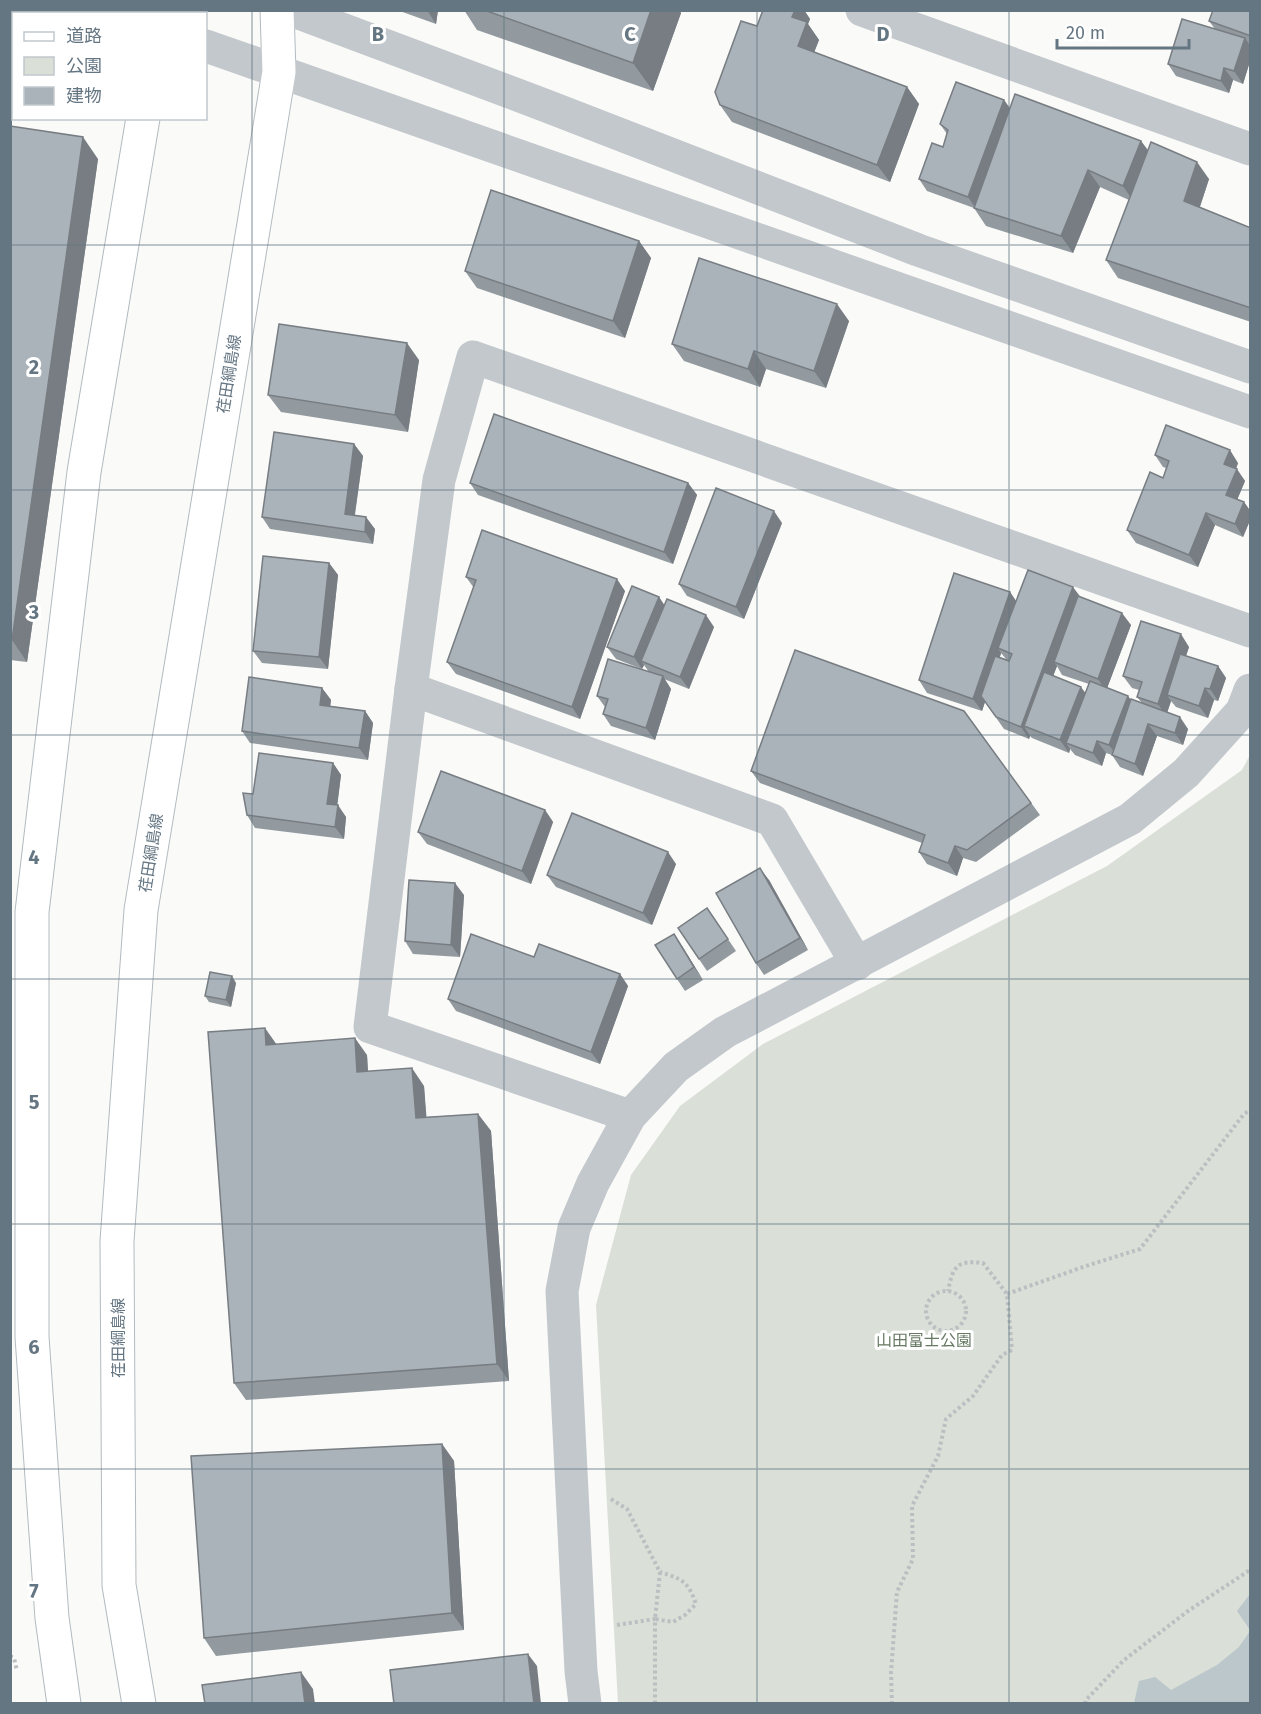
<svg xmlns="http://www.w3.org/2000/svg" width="1261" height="1714" viewBox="0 0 1261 1714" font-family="'Fira Sans','Noto Sans JP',sans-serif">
<rect width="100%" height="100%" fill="#fafaf8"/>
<path fill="#dadfd7" d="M1250 755V1703H618L596 1305 631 1175 680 1106 763 1044 1107 866 1242 770Z"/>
<g fill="#bbc7cb">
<path d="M1250 1594V1630L1237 1611Z"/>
<path d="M1250 1631V1703H1134L1139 1681 1155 1677 1171 1690 1217 1665 1239 1647Z"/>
</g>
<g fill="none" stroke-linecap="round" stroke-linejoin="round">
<defs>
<g id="secondary">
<path d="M160 14 161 10"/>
<path d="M64 1704 52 1618 32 1337V912L84 472 143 118"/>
<path d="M139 1704 119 1585 117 1241 141 910 279 72 277 10"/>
</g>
</defs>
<use href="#secondary" stroke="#b3babf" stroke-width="35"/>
<g stroke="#bbbfc2" stroke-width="4" stroke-dasharray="3 3" stroke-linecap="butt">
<circle cx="946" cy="1311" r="20"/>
<path d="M1007 1294 1086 1266 1140 1249 1244 1114 1250 1110"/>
<path d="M611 1499 627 1509 660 1572 655 1619 673 1622 685 1615 696 1604C688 1581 682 1579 660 1572"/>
<path d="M617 1625 655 1619V1704"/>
<path d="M10 1656 14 1658 17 1671"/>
<path d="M892 1704 891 1673 897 1592 913 1559 912 1506 938 1456 946 1419 973 1396 1002 1355 1012 1350 1007 1294 983 1263C957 1260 953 1266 948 1291"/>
<path d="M1085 1704 1086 1700 1124 1660 1188 1611 1250 1570"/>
</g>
<g stroke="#c3c8cc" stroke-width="33">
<path d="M862 10 1250 149"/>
<path d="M411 689 772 820 857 964"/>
<path d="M630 1116 370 1027 411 689 439 480 473 357 1250 631"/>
<path d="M585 1704 581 1671 562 1291 574 1228 593 1183 630 1116 676 1067 725 1032 1130 819 1186 773 1242 711 1250 690"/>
</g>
<g stroke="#c3c8cc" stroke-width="33">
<path d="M101 10 110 14"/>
<path d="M291 10 544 105 918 250 1250 367"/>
<path d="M206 46 1250 412"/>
</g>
<use href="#secondary" stroke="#fff" stroke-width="33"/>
</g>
<g fill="#929a9f" fill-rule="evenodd">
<path d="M397 10H438L436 24Z"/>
<path d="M464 10H679L681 13 653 91 477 30Z"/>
<path d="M763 10H804L810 19 808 24 819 40 814 52 907 87 919 104 890 182 732 122 720 105 757 26Z"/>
<path d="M1251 10V45L1248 44 1251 47V58L1243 84 1233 80 1229 93 1176 76 1168 64 1215 29 1209 21Z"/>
<path d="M1004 100 1010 108 1141 141 1148 150 1209 179 1200 207 1251 228V322L1118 278 1106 260 1129 200 1100 187 1073 253 986 226 974 208 927 191 919 179 943 147 947 134 940 124Z"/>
<path d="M10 126 98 159 27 662 10 660Z"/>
<path d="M639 241 651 258 625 338 477 288 465 271Z"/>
<path d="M849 321 826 388 766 369 760 387 684 361 672 344Z"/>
<path d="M419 360 408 432 281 412 268 395Z"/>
<path d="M354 444 363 456 355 515 375 529 373 544 270 529 262 517Z"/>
<path d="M1155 455 1238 463 1236 469 1245 481 1237 500 1244 502 1251 512V518L1243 537 1215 525 1198 567 1136 543 1127 530 1163 478 1166 468 1163 467Z"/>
<path d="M470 483H688L697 495 673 564 478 495Z"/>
<path d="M782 523 744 619 687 596 679 584Z"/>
<path d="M329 563 338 575 328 669 262 663 253 651Z"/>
<path d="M466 577 625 591 580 719 456 674 447 662 474 588Z"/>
<path d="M1010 592 1016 601 1080 597 1131 625 1107 688 1128 696 1131 700 1142 703 1137 697 1139 690 1132 688 1123 676 1189 647 1186 656 1218 666 1226 678 1218 701 1214 700 1208 718 1176 707 1171 701 1167 713 1188 729 1183 745 1157 736 1143 776 1120 767 1112 755 1106 753 1102 766 1075 755 1070 749 1069 753 1032 738 1030 736 1029 739 1004 729 985 702 982 711 927 693 919 680ZM1001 653 1006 659 1000 657ZM1057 666 1062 675 1089 684 1085 693 1053 676Z"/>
<path d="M659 597 664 605 714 627 689 689 664 679 671 689 655 740 611 726 603 714 605 707 597 696 649 672 644 665 642 669 616 659 607 647Z"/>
<path d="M322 688 331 700 330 706 365 711 373 723 368 760 250 743 242 731Z"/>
<path d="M964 711 1040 815 976 862 963 858 957 876 927 864 919 852 922 843 760 783 751 771Z"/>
<path d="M333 763 341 775 337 805 346 817 344 839 255 828 247 815 253 794Z"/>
<path d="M545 810 553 822 531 884 427 844 418 832Z"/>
<path d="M676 864 652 925 556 887 547 875Z"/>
<path d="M769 880 808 950 764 975 756 963Z"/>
<path d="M464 895 460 957 413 954 405 941Z"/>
<path d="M707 908 736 951 707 971 678 928Z"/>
<path d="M682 946 703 980 685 991 677 979Z"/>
<path d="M534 957 620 974 628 986 600 1064 456 1011 448 999Z"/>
<path d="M236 983 231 1007 209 1002 205 996Z"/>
<path d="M276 1044 367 1055 368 1072 424 1086 426 1117 478 1114 491 1131 509 1381 246 1400 234 1383Z"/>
<path d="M442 1444 454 1461 464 1630 216 1656 204 1638Z"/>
</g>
<g fill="#777d82">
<path d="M427 10H438L436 24Z"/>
<path d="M651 10H679L681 13 653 91 633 63Z"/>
<path d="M795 10H804L810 19 808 24 819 40 810 63 798 46 792 17Z"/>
<path d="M1245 38 1251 47V58L1243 84 1234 71Z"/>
<path d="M1224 68 1233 80 1229 93 1221 81Z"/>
<path d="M907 87 919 104 890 182 877 165Z"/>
<path d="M1004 100 1012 112 977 210 968 197Z"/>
<path d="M83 137 98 159 27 662 12 640Z"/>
<path d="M1141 141 1153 158 1135 204 1123 186Z"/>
<path d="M1197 162 1209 179 1196 218 1184 201Z"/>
<path d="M1088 170 1100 187 1073 253 1061 236Z"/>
<path d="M639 241 651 258 625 338 613 321Z"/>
<path d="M837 304 849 321 826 388 814 371Z"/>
<path d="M407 343 419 360 408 432 395 415Z"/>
<path d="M754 351 766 369 760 387 748 369Z"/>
<path d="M354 444 363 456 353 526 345 514Z"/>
<path d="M1230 450 1238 463 1233 476 1224 464Z"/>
<path d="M1237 469 1245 481 1234 507 1226 495Z"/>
<path d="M688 483 697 495 673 564 664 552Z"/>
<path d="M1244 502 1251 512V518L1243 537 1235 524Z"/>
<path d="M774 511 782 523 744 619 736 607Z"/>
<path d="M1206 513 1215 525 1198 567 1189 555Z"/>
<path d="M366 517 375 529 373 544 365 532Z"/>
<path d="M329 563 338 575 328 669 319 657Z"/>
<path d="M617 579 625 591 580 719 572 707Z"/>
<path d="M1073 587 1082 599 1054 662 1057 666 1033 729 1024 726 1030 736 1029 739 1021 727Z"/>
<path d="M1010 592 1018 604 998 648 1001 653 982 711 973 699Z"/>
<path d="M659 597 667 609 641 661 644 665 642 669 634 657Z"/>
<path d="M1122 613 1131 625 1106 691 1098 679Z"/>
<path d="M706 615 714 627 689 689 680 677Z"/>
<path d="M1181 634 1189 647 1172 697 1167 695 1171 701 1166 716 1158 704Z"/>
<path d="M1218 666 1226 678 1218 701 1210 689Z"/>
<path d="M663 676 671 689 655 740 646 728Z"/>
<path d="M1081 687 1090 699 1066 743 1070 749 1069 753 1060 740Z"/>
<path d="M322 688 331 700 329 717 320 705Z"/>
<path d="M1205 688 1214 700 1208 718 1199 706Z"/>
<path d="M1128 696 1136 708 1118 757 1109 745Z"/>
<path d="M365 711 373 723 368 760 359 748Z"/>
<path d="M1180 717 1188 729 1183 745 1175 733Z"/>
<path d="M1148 724 1157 736 1143 776 1135 764Z"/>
<path d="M1097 741 1106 753 1102 766 1093 753Z"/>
<path d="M333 763 341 775 336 816 327 804Z"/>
<path d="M338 805 346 817 344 839 335 827Z"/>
<path d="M545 810 553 822 531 884 522 871Z"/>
<path d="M955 846 963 858 957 876 948 863Z"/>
<path d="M668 852 676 864 652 925 643 913Z"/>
<path d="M760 868 769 880 808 950 800 938Z"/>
<path d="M455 883 464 895 460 957 451 945Z"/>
<path d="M674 934 682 946 703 980 694 967Z"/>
<path d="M620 974 628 986 600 1064 591 1052Z"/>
<path d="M232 976 236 983 231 1007 226 1000Z"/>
<path d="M265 1028 277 1045H266Z"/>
<path d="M355 1038 367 1055 369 1090 357 1072Z"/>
<path d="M412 1068 424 1086 428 1136 416 1118Z"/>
<path d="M478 1114 491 1131 509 1381 497 1364Z"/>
<path d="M442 1444 454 1461 464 1630 452 1613Z"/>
<path d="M528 1654 537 1666 541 1704H534Z"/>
<path d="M301 1672 313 1689 315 1704H305Z"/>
</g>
<g fill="#aab3b9" stroke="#777d82" stroke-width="1.5">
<path d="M484 10H651L633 63Z"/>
<path d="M763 10H795L792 17 807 22 798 46 907 87 877 165 720 105 715 92 741 21 757 26Z"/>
<path d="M1213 10H1251V36L1209 21Z"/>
<path d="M1182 19 1245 38 1234 71 1224 68 1221 81 1168 64Z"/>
<path d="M956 82 1004 100 968 197 919 179 932 143 943 147 948 130 940 124Z"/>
<path d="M1015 94 1141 141 1123 186 1088 170 1061 236 974 208Z"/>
<path d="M10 126 83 137 12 640H10Z"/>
<path d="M1151 142 1197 162 1184 201 1251 228V308L1106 260Z"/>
<path d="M491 190 639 241 613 321 465 271Z"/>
<path d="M699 258 837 304 814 371 754 351 748 369 672 344Z"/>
<path d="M279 324 407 343 395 415 268 395Z"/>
<path d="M494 414 688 483 664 552 470 483Z"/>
<path d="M1166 425 1230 450 1224 464 1237 469 1226 495 1244 502 1235 524 1206 513 1189 555 1127 530 1150 472 1163 478 1169 461 1155 455Z"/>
<path d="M274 432 354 444 345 514 366 517 365 532 262 517Z"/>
<path d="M716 488 774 511 736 607 679 584Z"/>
<path d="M482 530 617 579 572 707 447 662 476 580 466 577Z"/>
<path d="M263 556 329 563 319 657 253 651Z"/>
<path d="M1028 570 1073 587 1021 727 996 717 981 696 995 656 1009 661 1012 654 998 648Z"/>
<path d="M954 573 1010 592 973 699 919 680Z"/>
<path d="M632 586 659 597 634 657 607 647Z"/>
<path d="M1078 596 1122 613 1098 679 1054 662Z"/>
<path d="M667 599 706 615 680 677 641 661Z"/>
<path d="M1141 621 1181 634 1158 704 1137 697 1142 682 1123 676Z"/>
<path d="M795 650 964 711 1031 803 967 850 955 846 948 863 919 852 925 835 751 771Z"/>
<path d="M1180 654 1218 666 1210 689 1205 688 1199 706 1167 695Z"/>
<path d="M608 659 663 676 646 728 603 714 608 699 597 696Z"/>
<path d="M1044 672 1081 687 1060 740 1024 726Z"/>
<path d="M249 677 322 688 320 705 365 711 359 748 242 731Z"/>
<path d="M1090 681 1128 696 1109 745 1097 741 1093 753 1066 743Z"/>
<path d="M1131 699 1180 717 1175 733 1148 724 1135 764 1112 755Z"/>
<path d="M259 753 333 763 327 804 338 805 335 827 247 815 243 793 253 794Z"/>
<path d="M441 771 545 810 522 871 418 832Z"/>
<path d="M572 813 668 852 643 913 547 875Z"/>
<path d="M760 868 800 938 756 963 716 893Z"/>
<path d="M409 880 455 883 451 945 405 941Z"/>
<path d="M707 908 728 939 699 959 678 928Z"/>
<path d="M471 934 534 957 539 944 620 974 591 1052 448 999Z"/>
<path d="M674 934 694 967 677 979 655 945Z"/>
<path d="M210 972 232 976 226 1000 205 996Z"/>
<path d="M265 1028 266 1045 355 1038 357 1072 412 1068 416 1118 478 1114 497 1364 234 1383 208 1032Z"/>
<path d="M442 1444 452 1613 204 1638 191 1456Z"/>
<path d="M528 1654 534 1704H394L390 1670Z"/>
<path d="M301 1672 305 1704H205L202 1685Z"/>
</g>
<path fill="none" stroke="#657683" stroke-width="1.5" stroke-opacity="0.55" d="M252 10V1704M504 10V1704M757 10V1704M1009 10V1704M10 245H1250M10 490H1250M10 735H1250M10 979H1250M10 1224H1250M10 1469H1250"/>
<g text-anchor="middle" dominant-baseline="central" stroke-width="6" stroke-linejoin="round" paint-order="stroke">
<g font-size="16" fill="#657683" stroke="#fff">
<text transform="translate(229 374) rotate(-81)">荏田綱島線</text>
<text transform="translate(151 853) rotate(-81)">荏田綱島線</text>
<text transform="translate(118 1338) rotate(-90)">荏田綱島線</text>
</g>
<g font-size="16" fill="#687a64" stroke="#fff">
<text x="924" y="1340">山田富士公園</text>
</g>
</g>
<g font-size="20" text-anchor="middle" font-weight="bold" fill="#657683" stroke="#fff" stroke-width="6" stroke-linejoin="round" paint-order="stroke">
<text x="378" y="41">B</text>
<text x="630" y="41">C</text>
<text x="883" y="41">D</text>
<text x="34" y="374">2</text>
<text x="34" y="619">3</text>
<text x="34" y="864">4</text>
<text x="34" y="1109">5</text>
<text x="34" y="1354">6</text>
<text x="34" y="1598">7</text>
</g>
<rect width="1261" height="1714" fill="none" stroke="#657683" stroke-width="24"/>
<rect x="12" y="12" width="195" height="108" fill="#ffffff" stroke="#c1c8cd" stroke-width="1.5"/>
<rect x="24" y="32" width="30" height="9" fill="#ffffff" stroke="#c1c8cd" stroke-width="1.5"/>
<text x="66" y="42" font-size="18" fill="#657683">道路</text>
<rect x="24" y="57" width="30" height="18" fill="#dadfd7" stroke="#c1c8cd" stroke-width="1.5"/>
<text x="66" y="72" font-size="18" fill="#657683">公園</text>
<rect x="24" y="87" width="30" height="18" fill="#aab3b9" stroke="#c1c8cd" stroke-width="1.5"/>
<text x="66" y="102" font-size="18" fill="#657683">建物</text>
<path d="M1057 39v9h132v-9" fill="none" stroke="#657683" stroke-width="3"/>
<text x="1066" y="39" font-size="18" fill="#657683" stroke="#ffffff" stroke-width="4.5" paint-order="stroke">20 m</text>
</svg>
